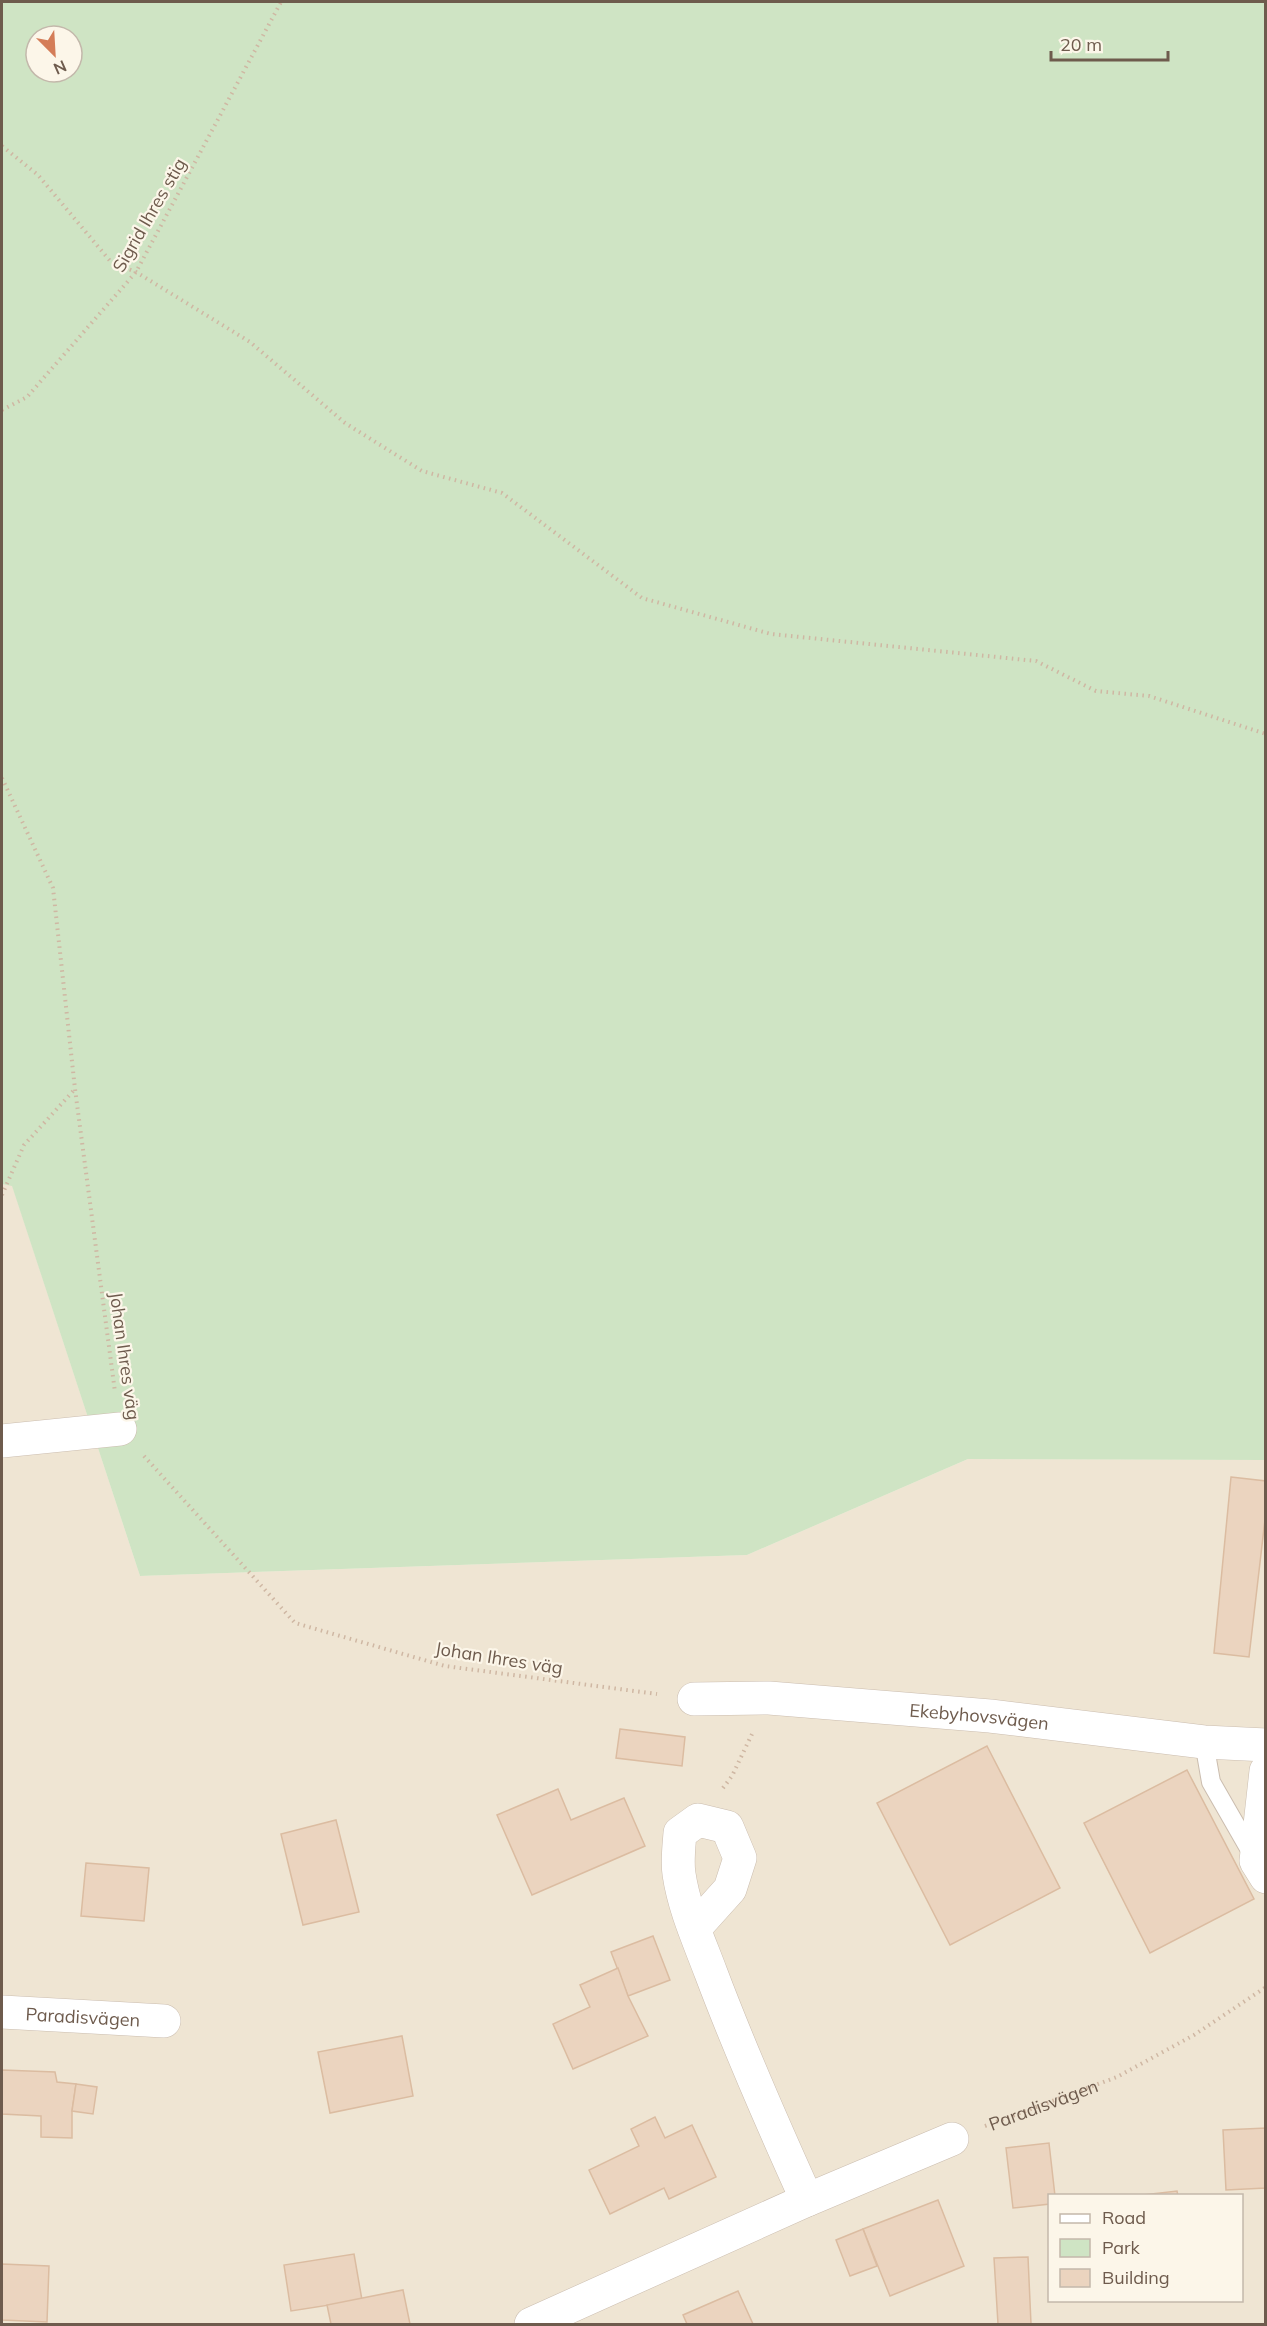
<svg xmlns="http://www.w3.org/2000/svg" width="1267" height="2326" viewBox="0 0 1267 2326" font-family="Mulish,sans-serif">
<rect width="100%" height="100%" fill="#f9f2e4"/>
<path fill="#efe5d3" fill-rule="evenodd" d="M2 1184 12 1185 140 1576 747 1555 968 1459 1265 1460V2324H2ZM1050 2196H1242V2300H1050Z"/>
<path fill="#cfe4c4" fill-rule="evenodd" d="M2 2H1265V1460L968 1459 747 1555 140 1576 12 1186 2 1184ZM36 36H72V72H36Z"/>
<g fill="#ebd4bf" stroke="#dbbca1" stroke-width="1.5">
<path d="M1231 1477 1266 1481V1511L1249 1657 1214 1653Z"/>
<path d="M620 1729 685 1737 682 1766 616 1758Z"/>
<path d="M987 1746 1060 1888 950 1945 877 1803Z"/>
<path d="M1187 1770 1254 1899 1150 1953 1084 1823Z"/>
<path d="M558 1789 571 1820 624 1798 645 1846 532 1895 497 1815Z"/>
<path d="M336 1820 359 1912 303 1925 281 1834Z"/>
<path d="M86 1863 149 1868 144 1921 81 1916Z"/>
<path d="M653 1936 670 1980 628 1996 611 1952Z"/>
<path d="M618 1968 628 1996 648 2036 573 2069 553 2024 590 2007 580 1985Z"/>
<path d="M402 2036 413 2096 330 2113 318 2052Z"/>
<path d="M2 2070 55 2072 57 2082 76 2084 72 2111V2138L41 2137V2116L2 2114Z"/>
<path d="M76 2084 97 2087 93 2114 72 2111Z"/>
<path d="M655 2117 665 2138 692 2125 716 2177 669 2199 664 2188 610 2214 589 2170 639 2146 631 2129Z"/>
<path d="M1266 2128V2188L1226 2190 1223 2130Z"/>
<path d="M1049 2143 1055 2196H1050V2204L1013 2208 1006 2148Z"/>
<path d="M1177 2191 1178 2196H1134Z"/>
<path d="M938 2200 964 2266 890 2296 863 2229Z"/>
<path d="M863 2229 877 2266 850 2276 836 2240Z"/>
<path d="M354 2254 362 2300 291 2311 284 2265Z"/>
<path d="M1028 2257 1031 2324H998L994 2258Z"/>
<path d="M2 2264 49 2266 47 2322 2 2320Z"/>
<path d="M403 2290 410 2324H331L327 2305Z"/>
<path d="M738 2291 753 2324H687L683 2315Z"/>
</g>
<g fill="none" stroke-linecap="round" stroke-linejoin="round">
<defs>
<path id="service" d="M1204 1742 1211 1782 1254 1857"/>
<g id="minor">
<path d="M2 1441 120 1429"/>
<path id="s2" d="M694 1699 769 1698 990 1716 1204 1742 1266 1745"/>
<path d="M1266 1771 1256 1861 1266 1877"/>
<path d="M694 1929 730 1889 740 1858 727 1827 698 1820 680 1833C679 1846 677 1861 679 1874 684 1908 699 1941 711 1973 740 2050 773 2125 807 2200"/>
<path id="s3" d="M2 2012 164 2021"/>
<path d="M531 2324 807 2200 952 2139"/>
</g>
</defs>
<use href="#service" stroke="#cbbdaf" stroke-width="20"/>
<use href="#minor" stroke="#cbbdaf" stroke-width="34"/>
<g stroke="#cfb7a3" stroke-width="4" stroke-dasharray="1.5 4.5" stroke-linecap="butt">
<path d="M2 146 38 175 111 262 136 272 250 342 345 423 422 471 502 493 642 598 771 634 1036 661 1096 691 1149 696 1266 734"/>
<path d="M2 410 27 397 136 272 281 2"/>
<path d="M2 778 53 888 75 1089 115 1392"/>
<path d="M2 1195 24 1145 75 1089"/>
<path d="M144 1456 295 1623 445 1666 657 1694"/>
<path d="M723 1788 732 1776 752 1734"/>
<path id="s1" d="M985 2126 1117 2077 1194 2035 1266 1987"/>
</g>
<use href="#service" stroke="#fff" stroke-width="18"/>
<use href="#minor" stroke="#fff" stroke-width="33"/>
</g>
<g text-anchor="middle" dominant-baseline="central" stroke-width="4.5" stroke-linejoin="round" paint-order="stroke">
<g font-size="18" fill="#6e5b4d" stroke="#fcf6e9">
<text transform="translate(149 215) rotate(-60)">Sigrid Ihres stig</text>
<text transform="translate(125 1356) rotate(82)">Johan Ihres väg</text>
<text transform="translate(499 1658) rotate(9)">Johan Ihres väg</text>
<text stroke="none"><textPath href="#s2" startOffset="286">Ekebyhovsvägen</textPath></text>
<text stroke="none"><textPath href="#s3" startOffset="81">Paradisvägen</textPath></text>
<text stroke="none"><textPath href="#s1" startOffset="62">Paradisvägen</textPath></text>
</g>
</g>
<rect width="1267" height="2326" fill="none" stroke="#6e5b4d" stroke-width="6"/>
<rect x="1048" y="2194" width="195" height="108" fill="#fcf6e9" stroke="#c3b8ab" stroke-width="1.5"/>
<rect x="1060" y="2214" width="30" height="9" fill="#ffffff" stroke="#c3b8ab" stroke-width="1.5"/>
<text x="1102" y="2224" font-size="18" fill="#6e5b4d">Road</text>
<rect x="1060" y="2239" width="30" height="18" fill="#cfe4c4" stroke="#c3b8ab" stroke-width="1.5"/>
<text x="1102" y="2254" font-size="18" fill="#6e5b4d">Park</text>
<rect x="1060" y="2269" width="30" height="18" fill="#ebd4bf" stroke="#c3b8ab" stroke-width="1.5"/>
<text x="1102" y="2284" font-size="18" fill="#6e5b4d">Building</text>
<g transform="translate(54 54) rotate(156)"><circle r="28" fill="#fcf6e9" stroke="#c3b8ab" stroke-width="1.5"/>
<path d="M0-4.5L10 22L0 15L-10 22Z" fill="#d47d58"/>
<text y="-9" font-size="16" font-weight="bold" text-anchor="middle" fill="#6e5b4d">N</text>
</g>
<path d="M1051 51v9h117v-9" fill="none" stroke="#6e5b4d" stroke-width="3"/>
<text x="1060" y="51" font-size="18" fill="#6e5b4d" stroke="#fcf6e9" stroke-width="4.5" paint-order="stroke">20 m</text>
</svg>
